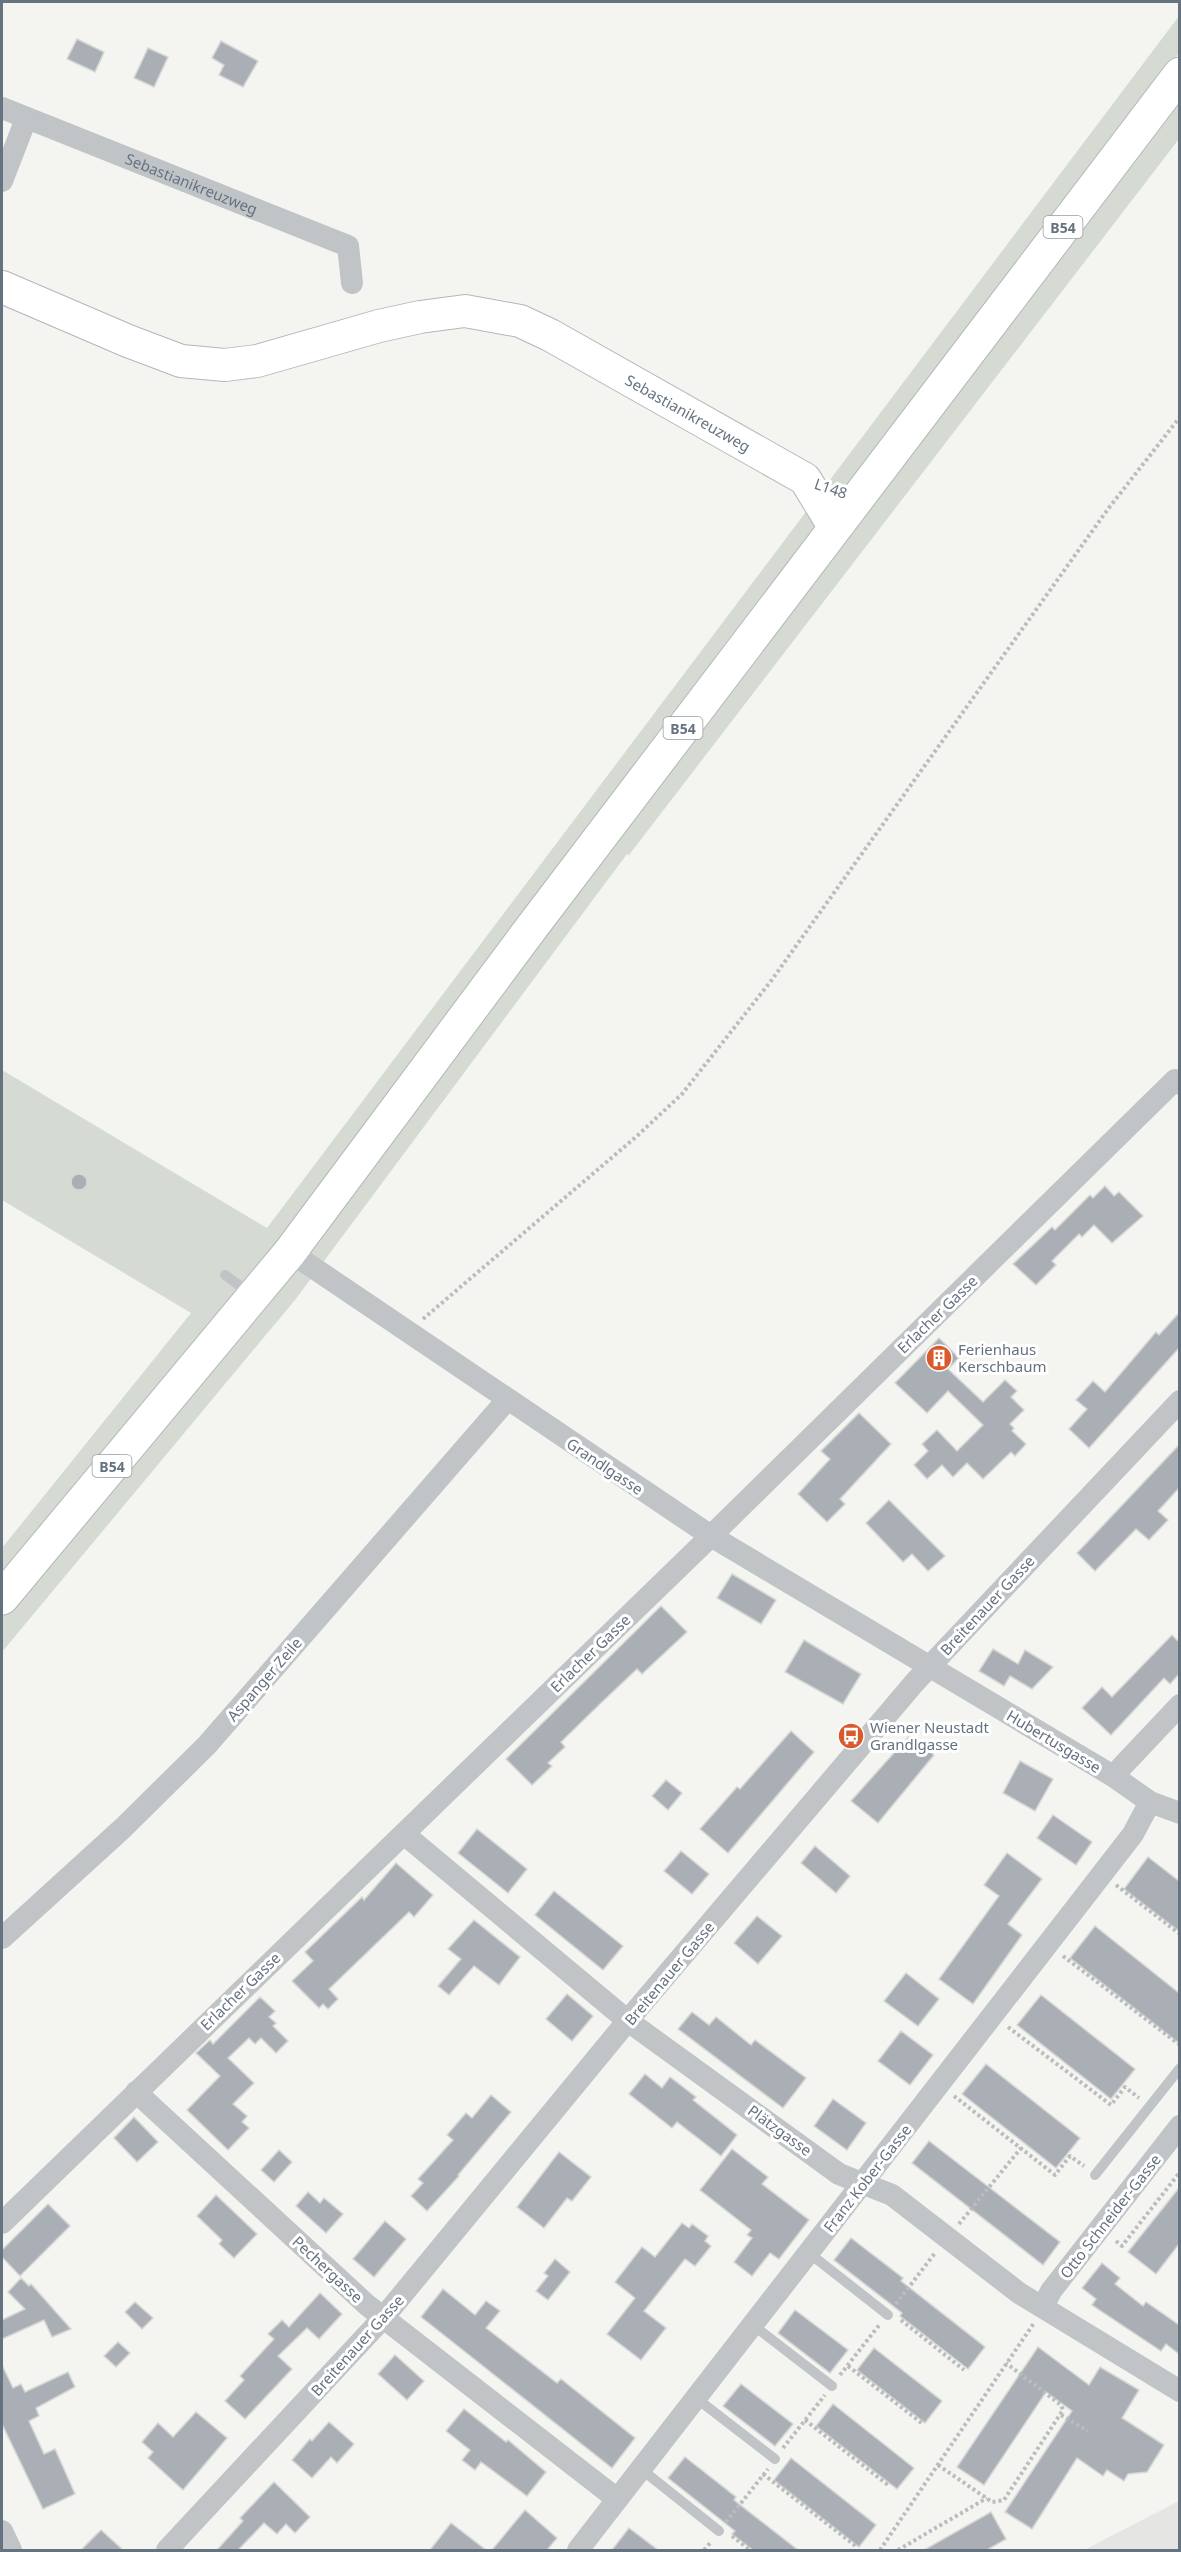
<svg xmlns="http://www.w3.org/2000/svg" width="1181" height="2552" viewBox="0 0 1181 2552" font-family="'Noto Sans',sans-serif">
<rect width="100%" height="100%" fill="#f4f5f1"/>
<path fill="#e5e6e4" d="M1179 2501V2550H1084Z"/>
<path fill="#d5dbd2" d="M1179 16V53L984 310 1179 95V139L629 855 627 854 295 1300 2 1652V1548L191 1313 2 1200V1070L267 1228Z"/>
<g fill="#a9afb5" stroke="#d6d6d4" stroke-width="1.5">
<path d="M77 39 104 52 95 72 67 59Z"/>
<path d="M221 41 258 61 243 87 219 75 224 65 212 58Z"/>
<path d="M148 48 168 57 154 87 134 78Z"/>
<circle cx="79" cy="1182" r="8"/>
<path d="M1105 1186 1114 1196 1119 1192 1143 1216 1112 1243 1094 1225 1082 1237 1079 1234 1052 1261 1056 1265 1036 1285 1013 1264 1052 1227 1055 1230 1090 1195 1093 1198Z"/>
<path d="M1179 1313V1348L1089 1448 1069 1429 1087 1409 1076 1400 1093 1381 1105 1392 1156 1332 1159 1335Z"/>
<path d="M939 1338 959 1358 948 1369 983 1402 1005 1380 1017 1391 1011 1397 1024 1410 1010 1424 1014 1428 1012 1431 1026 1444 1015 1456 1011 1452 983 1479 967 1463 953 1477 942 1465 927 1479 914 1465 928 1451 922 1444 937 1430 957 1451 983 1425 948 1391 927 1413 895 1383Z"/>
<path d="M859 1413 891 1444 840 1499 845 1504 827 1522 798 1494 830 1459 821 1451Z"/>
<path d="M1179 1445V1488L1158 1511 1168 1520 1149 1540 1136 1529 1095 1571 1077 1553Z"/>
<path d="M889 1500 945 1556 928 1571 912 1554 903 1562 866 1523Z"/>
<path d="M732 1574 776 1600 761 1624 717 1598Z"/>
<path d="M661 1606 687 1632 642 1674 637 1669 602 1702 561 1742 565 1747 548 1763 552 1766 532 1785 506 1759Z"/>
<path d="M1172 1635 1179 1642V1674L1170 1684 1164 1678 1111 1735 1082 1708 1102 1687 1112 1697Z"/>
<path d="M804 1640 861 1674 843 1704 785 1672Z"/>
<path d="M993 1649 1018 1664 1025 1650 1053 1667 1032 1689 1010 1676 1004 1686 979 1671Z"/>
<path d="M791 1731 814 1752 728 1853 700 1829 737 1787 740 1789Z"/>
<path d="M910 1735 934 1755 878 1823 851 1801Z"/>
<path d="M1020 1761 1053 1779 1035 1811 1003 1793Z"/>
<path d="M666 1780 682 1793 668 1810 652 1796Z"/>
<path d="M1053 1815 1092 1842 1076 1865 1037 1838Z"/>
<path d="M477 1829 527 1869 508 1893 458 1853Z"/>
<path d="M815 1846 850 1876 836 1893 801 1863Z"/>
<path d="M681 1851 709 1874 692 1894 664 1871Z"/>
<path d="M1007 1853 1042 1879 1008 1924 1022 1935 973 2004 939 1979 999 1896 984 1885Z"/>
<path d="M1148 1857 1179 1881V1931L1124 1889Z"/>
<path d="M396 1863 433 1895 414 1917 409 1912 329 1989 338 1999 328 2009 323 2004 319 2008 292 1981 313 1961 305 1952 362 1897 364 1900Z"/>
<path d="M554 1891 623 1946 603 1970 535 1915Z"/>
<path d="M757 1916 782 1936 758 1964 734 1943Z"/>
<path d="M474 1920 520 1957 499 1985 474 1966 449 1995 438 1986 461 1959 448 1949Z"/>
<path d="M1095 1926 1179 1993V2043L1070 1958Z"/>
<path d="M906 1973 939 1999 918 2026 884 2001Z"/>
<path d="M567 1994 593 2016 572 2041 546 2019Z"/>
<path d="M1041 1995 1135 2069 1111 2099 1017 2025Z"/>
<path d="M260 1997 275 2011 269 2017 276 2023 273 2026 288 2041 276 2053 261 2038 255 2044 249 2038 228 2058 254 2083 233 2104 247 2116 242 2122 249 2128 228 2150 187 2110 220 2076 196 2053 210 2040 213 2044Z"/>
<path d="M692 2012 709 2025 716 2017 751 2045 755 2040 806 2078 783 2108 678 2029Z"/>
<path d="M901 2031 933 2055 910 2085 878 2061Z"/>
<path d="M986 2064 1080 2138 1056 2168 962 2094Z"/>
<path d="M645 2074 662 2088 670 2077 696 2097 693 2100 737 2135 721 2156 677 2122 672 2128 629 2094Z"/>
<path d="M491 2095 511 2112 458 2175 459 2176 427 2211 411 2196 423 2183 418 2179 453 2140 447 2135 466 2113 472 2118Z"/>
<path d="M833 2099 866 2123 847 2150 814 2126Z"/>
<path d="M134 2117 158 2142 137 2162 114 2138Z"/>
<path d="M929 2141 1060 2242 1043 2265 912 2163Z"/>
<path d="M732 2149 768 2177 762 2184 809 2220 779 2259 770 2253 752 2276 734 2262 752 2238 747 2235 751 2230 700 2190Z"/>
<path d="M279 2150 292 2162 274 2182 261 2170Z"/>
<path d="M559 2152 591 2177 572 2201 567 2198 544 2228 517 2207Z"/>
<path d="M1179 2188V2244L1156 2274 1128 2252Z"/>
<path d="M308 2192 320 2203 324 2198 343 2214 326 2233 296 2206Z"/>
<path d="M216 2195 257 2234 234 2258 219 2244 222 2240 197 2216Z"/>
<path d="M48 2204 70 2226 20 2276 2 2257V2250Z"/>
<path d="M385 2221 406 2239 374 2277 353 2259Z"/>
<path d="M682 2223 689 2228 692 2224 708 2236 705 2241 711 2246 695 2266 685 2259 644 2311 666 2328 641 2360 607 2334 635 2298 615 2282 642 2247 655 2257Z"/>
<path d="M851 2238 903 2278 901 2281 985 2347 968 2369 900 2316 902 2313 834 2260Z"/>
<path d="M555 2259 570 2272 548 2300 536 2291 548 2276 544 2273Z"/>
<path d="M1102 2263 1120 2278 1115 2284 1143 2306 1146 2302 1179 2325V2354L1166 2344 1161 2351 1092 2305 1096 2299 1082 2288Z"/>
<path d="M21 2278 29 2286 31 2284 71 2329 52 2337 44 2320 2 2339V2320L25 2309 8 2292Z"/>
<path d="M443 2289 475 2315 486 2301 500 2311 486 2328 557 2383 561 2379 635 2438 612 2468 421 2317Z"/>
<path d="M320 2293 342 2314 319 2339 307 2328 278 2356 292 2369 245 2419 225 2401 244 2380 240 2376 274 2339 268 2334 282 2320 289 2327Z"/>
<path d="M135 2302 153 2318 142 2329 125 2312Z"/>
<path d="M795 2310 848 2350 830 2373 778 2333Z"/>
<path d="M118 2342 130 2353 116 2367 104 2356Z"/>
<path d="M1038 2347 1089 2385 1100 2367 1139 2390 1122 2418 1164 2445 1147 2472 1128 2474 1124 2481 1107 2470 1103 2476 1077 2458 1032 2529 1005 2512 1072 2411 1046 2392 984 2485 957 2467Z"/>
<path d="M874 2348 942 2401 925 2423 857 2370Z"/>
<path d="M395 2355 424 2381 407 2400 378 2374Z"/>
<path d="M2 2365 13 2388 21 2384 25 2392 68 2372 75 2387 36 2408 39 2416 29 2421 44 2454 55 2449 75 2494 43 2509 2 2424Z"/>
<path d="M741 2384 793 2424 775 2446 723 2406Z"/>
<path d="M833 2404 914 2468 897 2489 816 2426Z"/>
<path d="M464 2409 506 2442 508 2440 546 2472 527 2496 481 2462 475 2470 462 2460 470 2450 446 2431Z"/>
<path d="M196 2412 227 2438 183 2490 148 2458 153 2452 142 2442 158 2423 173 2437Z"/>
<path d="M329 2422 354 2444 337 2463 331 2457 312 2478 292 2460 310 2439 312 2441Z"/>
<path d="M685 2457 736 2497 734 2500 798 2550H753L732 2534 735 2531 668 2478Z"/>
<path d="M791 2458 876 2525 859 2547 774 2480Z"/>
<path d="M274 2482 310 2517 295 2533 286 2524 277 2534 264 2523 238 2550H217L243 2521 240 2518Z"/>
<path d="M525 2510 557 2538 547 2550H492Z"/>
<path d="M991 2512 1006 2539 987 2550H924Z"/>
<path d="M451 2523 486 2550H430Z"/>
<path d="M629 2528 658 2550H612Z"/>
<path d="M101 2530 123 2550H81Z"/>
</g>
<g fill="none" stroke-linecap="round" stroke-linejoin="round">
<defs>
<g id="secondary">
<path id="s2" d="M2 287 128 341 181 361 225 365 257 361 379 326 420 317 465 311 520 321 550 335 805 479 835 528"/>
</g>
<path id="primary" d="M2 1598 290 1252 532 927 1180 74"/>
</defs>
<use href="#secondary" stroke="#b3b7bb" stroke-width="34"/>
<use href="#primary" stroke="#b3b7ba" stroke-width="35"/>
<g stroke="#babcbe" stroke-width="4" stroke-dasharray="3 3" stroke-linecap="butt">
<path d="M423 1319 637 1136 682 1094 771 981 1108 509 1180 417"/>
<path d="M1116 1885 1180 1934"/>
<path d="M1063 1956 1180 2045"/>
<path d="M1008 2027 1111 2105 1125 2087 1139 2098"/>
<path d="M954 2096 1055 2175 1070 2156 1084 2166"/>
<path d="M959 2224 1021 2148"/>
<path d="M1116 2241 1122 2246 1180 2172"/>
<path d="M896 2304 935 2253"/>
<path d="M901 2320 964 2370"/>
<path d="M848 2366 923 2424"/>
<path d="M840 2375 880 2324"/>
<path d="M1061 2415 1088 2431"/>
<path d="M805 2420 888 2485"/>
<path d="M783 2448 825 2395"/>
<path d="M938 2465 992 2502 1004 2500 1063 2410 1061 2405 1006 2363"/>
<path d="M763 2474 857 2547"/>
<path d="M726 2522 768 2469"/>
<path d="M732 2536 750 2550"/>
<path d="M704 2550 711 2542"/>
<path d="M880 2550 1034 2323"/>
<path d="M898 2550 987 2498"/>
</g>
<g stroke="#c0c4c7" stroke-width="10">
<path d="M225 1275 251 1294"/>
<path d="M1095 2175 1180 2068"/>
<path d="M809 2253 888 2315"/>
<path d="M753 2325 832 2386"/>
<path d="M696 2398 775 2459"/>
<path d="M641 2469 719 2531"/>
</g>
<g stroke="#c0c4c7" stroke-width="22">
<path id="s1" d="M2 108 348 246 352 283"/>
<path d="M2 181 26 119"/>
<path d="M290 1252 711 1536 1113 1776 1150 1802 1180 1813"/>
<path d="M1113 1776 1180 1705"/>
<path d="M404 1834 628 2021 839 2174 892 2195 1019 2293 1180 2391"/>
<path d="M2 1938 123 1828 207 1745 507 1400"/>
<path d="M136 2092 367 2305 617 2499"/>
<path d="M2 2223 711 1536 1175 1080 1180 1084"/>
<path d="M1043 2307 1051 2291 1180 2126"/>
<path d="M2 2531 11 2550"/>
<path d="M167 2550 383 2318 634 2013 915 1682 1180 1401"/>
<path d="M578 2550 1133 1834 1150 1802"/>
</g>
<use href="#secondary" stroke="#fff" stroke-width="32"/>
<use href="#primary" stroke="#fff" stroke-width="33"/>
</g>
<defs>
<symbol id="building-disc" viewBox="-11 -11 22 22"><circle r="9.5" fill="#d85b2d" stroke="#fff"/><path d="M-4-6H4V6H1V3H-1V6H-4ZM-2.5-4.3h1.7v1.8h-1.7ZM.8-4.3h1.7v1.8H.8ZM-2.5-1h1.7V.8h-1.7ZM.8-1h1.7V.8H.8Z" fill="#fff"/></symbol>
<symbol id="bus-disc" viewBox="-11 -11 22 22"><circle r="9.5" fill="#d85b2d" stroke="#fff"/><path d="M-5-6H5V4H4V6H2V4H-2V6H-4V4H-5ZM-3.5-4V0h7V-4ZM-3.5 1.2v1.5H-2V1.2ZM2 1.2v1.5H3.5V1.2Z" fill="#fff"/></symbol>
</defs>
<g fill-rule="evenodd">
<use href="#building-disc" x="924" y="1343" width="30" height="30"/>
<use href="#bus-disc" x="836" y="1721" width="30" height="30"/>
</g>
<g text-anchor="middle" dominant-baseline="central" stroke-width="6" stroke-linejoin="round" paint-order="stroke">
<g fill="#fff" stroke="#939da6" stroke-width="1.5">
<rect x="1043.5" y="216" width="39" height="22" rx="4.5"/>
<rect x="663.5" y="717" width="39" height="22" rx="4.5"/>
<rect x="92.5" y="1455" width="39" height="22" rx="4.5"/>
</g>
<g font-size="14" font-weight="bold" fill="#657380">
<text x="1063" y="227">B54</text>
<text x="683" y="728">B54</text>
<text x="112" y="1466">B54</text>
</g>
<g font-size="15" fill="#657380" stroke="#fff">
<text stroke="none"><textPath href="#s1" startOffset="204">Sebastianikreuzweg</textPath></text>
<text stroke="none"><textPath href="#s2" startOffset="732">Sebastianikreuzweg</textPath></text>
<text transform="translate(831 488) rotate(19)">L148</text>
<text transform="translate(937 1314) rotate(-44)">Erlacher Gasse</text>
<text transform="translate(605 1466) rotate(34)">Grandlgasse</text>
<text transform="translate(987 1605) rotate(-47)">Breitenauer Gasse</text>
<text transform="translate(590 1653) rotate(-44)">Erlacher Gasse</text>
<text transform="translate(264 1679) rotate(-49)">Aspanger Zeile</text>
<text transform="translate(1054 1741) rotate(31)">Hubertusgasse</text>
<text transform="translate(669 1973) rotate(-50)">Breitenauer Gasse</text>
<text transform="translate(240 1991) rotate(-44)">Erlacher Gasse</text>
<text transform="translate(780 2130) rotate(36)">Plätzgasse</text>
<text transform="translate(867 2178) rotate(-52)">Franz Kober-Gasse</text>
<text transform="translate(1110 2216) rotate(-52)">Otto Schneider-Gasse</text>
<text transform="translate(328 2269) rotate(43)">Pechergasse</text>
<text transform="translate(357 2345) rotate(-48)">Breitenauer Gasse</text>
</g>
<g font-size="15" fill="#657380" stroke="#fff" text-anchor="start">
<text x="958" y="1349">Ferienhaus<tspan x="958" dy="17">Kerschbaum</tspan></text>
<text x="870" y="1727">Wiener Neustadt<tspan x="870" dy="17">Grandlgasse</tspan></text>
</g>
</g>
<rect width="1181" height="2552" fill="none" stroke="#657380" stroke-width="6"/>
</svg>
